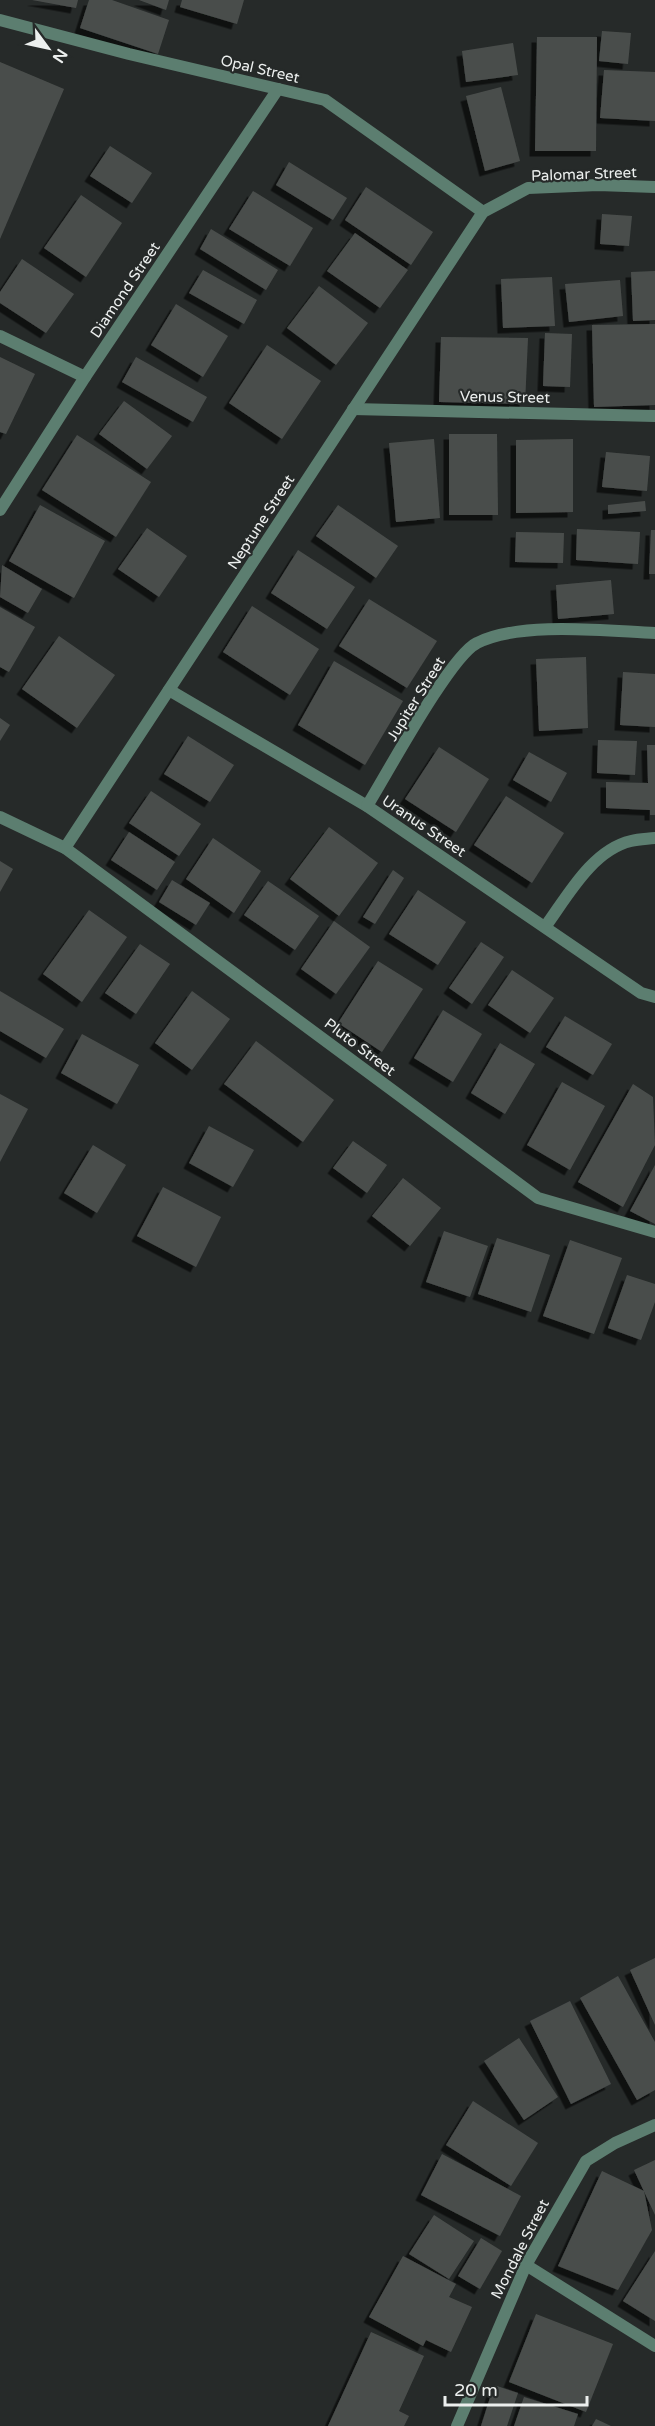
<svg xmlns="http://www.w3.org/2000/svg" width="655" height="2426" viewBox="0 0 655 2426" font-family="'Varela Round',sans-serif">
<defs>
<filter id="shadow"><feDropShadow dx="-5.5" dy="5.5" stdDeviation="0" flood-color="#0009"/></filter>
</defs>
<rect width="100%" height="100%" fill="#262a29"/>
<g fill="#4a4e4c" filter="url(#shadow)">
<path d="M32 0H78L76 8Z"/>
<path d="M89 0H112L169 20 158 54 80 28Z"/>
<path d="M139 0H169L166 10Z"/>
<path d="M182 0H244L237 24 180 7Z"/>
<path d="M602 31 631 33 628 64 599 61Z"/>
<path d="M537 37H597L596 151H535Z"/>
<path d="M513 43 518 75 466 82 462 51Z"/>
<path d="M0 62 64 89 0 239Z"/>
<path d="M604 70 655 72V121L600 118Z"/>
<path d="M501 87 520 161 485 171 466 96Z"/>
<path d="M110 146 152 173 132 203 90 176Z"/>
<path d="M289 162 347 198 333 220 276 185Z"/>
<path d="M366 187 433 232 411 265 345 220Z"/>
<path d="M253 191 313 228 290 266 229 229Z"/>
<path d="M81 195 122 223 86 277 44 248Z"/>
<path d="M602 214 632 216 629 246 600 244Z"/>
<path d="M211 229 278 270 266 290 200 249Z"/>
<path d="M355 233 408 270 380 308 327 271Z"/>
<path d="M22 259 74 294 46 333 0 303V292Z"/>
<path d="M203 270 257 300 244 324 189 293Z"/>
<path d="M655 271V320L633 321 631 272Z"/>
<path d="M552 277 555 326 503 328 501 279Z"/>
<path d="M620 280 623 316 569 322 565 284Z"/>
<path d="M319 286 368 323 336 365 287 328Z"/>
<path d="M176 304 228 336 203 377 151 345Z"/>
<path d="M655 324V405L594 407 592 325Z"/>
<path d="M545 333 572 334 570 387 543 386Z"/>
<path d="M441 337 528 338 525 404 439 402Z"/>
<path d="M267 345 321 381 282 439 229 403Z"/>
<path d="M0 357 35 374 6 434 0 432Z"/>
<path d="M136 357 207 397 193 422 122 382Z"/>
<path d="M124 401 172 436 147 469 99 434Z"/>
<path d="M449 434H497L498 515H449Z"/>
<path d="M77 435 151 482 116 537 42 490Z"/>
<path d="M434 439 440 518 396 522 389 443Z"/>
<path d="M573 439V512L516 513V440Z"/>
<path d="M606 452 650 456 647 491 602 487Z"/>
<path d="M645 501 646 511 608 514V505Z"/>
<path d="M40 505 105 541 74 598 9 561Z"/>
<path d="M338 505 398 546 376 578 316 536Z"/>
<path d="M147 528 187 556 159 597 118 569Z"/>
<path d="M577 529 640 532 638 564 576 560Z"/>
<path d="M651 530H655V574H649Z"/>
<path d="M516 532 564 533 563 563 515 562Z"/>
<path d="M298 550 355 587 327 629 271 593Z"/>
<path d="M2 565 42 589 28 613 0 597Z"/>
<path d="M611 580 614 614 558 619 556 585Z"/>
<path d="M369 599 437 641 407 688 339 646Z"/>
<path d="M252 606 319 649 290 695 223 652Z"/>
<path d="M0 607 35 627 9 672 0 667Z"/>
<path d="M59 636 115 675 77 728 22 689Z"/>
<path d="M586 657 588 728 539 731 536 659Z"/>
<path d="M334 661 403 701 365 765 298 725Z"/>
<path d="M623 672 655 674V727L620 725Z"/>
<path d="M0 718 10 725 0 741Z"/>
<path d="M188 736 234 765 210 802 164 774Z"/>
<path d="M598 740 637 741 635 775 597 773Z"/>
<path d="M647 745H655V815H650V810L606 808V782L648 783Z"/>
<path d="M439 747 489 779 456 832 405 799Z"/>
<path d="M529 752 567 773 551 802 513 780Z"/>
<path d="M151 791 201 824 179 856 129 823Z"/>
<path d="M506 796 564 833 532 883 474 845Z"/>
<path d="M329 827 378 863 339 916 290 879Z"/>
<path d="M129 832 175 862 157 890 111 860Z"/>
<path d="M213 838 261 871 234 913 186 879Z"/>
<path d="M0 861 13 869 0 892Z"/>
<path d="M393 870 404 878 375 924 363 917Z"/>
<path d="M172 880 210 903 196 925 159 902Z"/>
<path d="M268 881 319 916 295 950 244 915Z"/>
<path d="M418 890 466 922 438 965 389 934Z"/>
<path d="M89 910 127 937 82 1002 43 974Z"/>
<path d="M334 921 370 947 336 994 301 969Z"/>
<path d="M481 942 504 957 472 1004 449 988Z"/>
<path d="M140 944 170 964 136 1014 105 993Z"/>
<path d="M378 961 423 989 382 1052 338 1023Z"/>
<path d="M512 970 554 998 530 1033 488 1005Z"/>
<path d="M0 991 64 1029 46 1058 0 1031Z"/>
<path d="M192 991 230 1019 192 1070 155 1043Z"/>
<path d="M443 1010 482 1034 453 1082 414 1058Z"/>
<path d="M565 1016 612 1044 593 1075 546 1047Z"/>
<path d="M82 1034 139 1065 117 1104 61 1073Z"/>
<path d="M256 1041 334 1100 303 1142 224 1084Z"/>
<path d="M500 1043 535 1064 505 1114 471 1093Z"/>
<path d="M562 1082 605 1106 570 1170 527 1145Z"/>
<path d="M633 1084 653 1097 655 1145 623 1207 578 1182Z"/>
<path d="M0 1094 28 1109 0 1162Z"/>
<path d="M209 1126 254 1150 233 1187 189 1163Z"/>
<path d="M353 1141 387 1165 367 1193 333 1168Z"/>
<path d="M93 1145 126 1165 97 1213 64 1193Z"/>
<path d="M655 1165V1224L630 1211Z"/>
<path d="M403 1178 441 1208 410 1246 372 1216Z"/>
<path d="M163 1187 221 1217 196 1267 137 1236Z"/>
<path d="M444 1231 488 1246 470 1297 426 1282Z"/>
<path d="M497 1238 550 1255 531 1312 478 1294Z"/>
<path d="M570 1240 622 1258 594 1334 543 1316Z"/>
<path d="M627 1275 655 1284V1302L641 1340 608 1328Z"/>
<path d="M655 1958V2025L630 1970Z"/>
<path d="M618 1976 655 2042V2090L637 2100 580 1998Z"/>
<path d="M570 2001 611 2084 571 2104 530 2021Z"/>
<path d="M519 2038 558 2097 524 2120 484 2061Z"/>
<path d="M473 2101 538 2143 511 2186 446 2145Z"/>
<path d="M442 2154 521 2196 500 2236 421 2195Z"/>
<path d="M655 2160V2215L634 2170Z"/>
<path d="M602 2171 644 2191 652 2230 618 2290 558 2266Z"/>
<path d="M434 2215 474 2241 449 2279 409 2254Z"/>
<path d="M481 2238 502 2251 480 2289 458 2276Z"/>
<path d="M655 2251V2321L623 2301Z"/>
<path d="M403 2256 456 2284 449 2297 472 2307 451 2352 426 2340 423 2346 369 2317Z"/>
<path d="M536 2314 613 2344 586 2412 509 2382Z"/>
<path d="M371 2332 424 2356 399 2411 409 2416 404 2426H328Z"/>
<path d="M494 2385 518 2393 507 2426H481Z"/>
<path d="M524 2397 578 2414 574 2426H514Z"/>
<path d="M596 2419 611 2426H592Z"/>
</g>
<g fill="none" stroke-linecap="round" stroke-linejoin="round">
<g stroke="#5c7e70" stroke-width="12">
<path d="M0 20 129 54 325 100 483 212"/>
<path d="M0 336 85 377"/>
<path d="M353 409 655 416"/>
<path d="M0 510 85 377 278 89"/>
<path d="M169 690 367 806 641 993 655 997"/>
<path d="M367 806C387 774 450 656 477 643 520 621 607 631 655 633"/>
<path d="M0 817 65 848 538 1198 655 1232"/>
<path d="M65 848 483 212 528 188 598 185 655 187"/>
<path d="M545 927C567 897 592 850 631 841 639 839 647 839 655 838"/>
<path d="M526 2265 655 2346"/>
<path d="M457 2426 526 2265 586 2161 615 2143 655 2125"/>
</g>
</g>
<g text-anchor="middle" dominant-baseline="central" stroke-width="4.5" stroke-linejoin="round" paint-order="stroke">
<g font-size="15" fill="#ecefee" stroke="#262a29">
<text transform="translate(260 69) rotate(13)">Opal Street</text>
<text transform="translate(584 174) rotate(-2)">Palomar Street</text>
<text transform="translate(125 290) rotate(-56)">Diamond Street</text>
<text transform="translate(505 397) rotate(1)">Venus Street</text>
<text transform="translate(261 522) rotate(-57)">Neptune Street</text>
<text transform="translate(416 699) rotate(-58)">Jupiter Street</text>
<text transform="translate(424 826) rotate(34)">Uranus Street</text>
<text transform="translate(360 1047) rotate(37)">Pluto Street</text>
<text transform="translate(520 2249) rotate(-63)">Mondale Street</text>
</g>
</g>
<g transform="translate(48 48) rotate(123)" stroke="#262a29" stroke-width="4.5" paint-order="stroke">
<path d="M0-4.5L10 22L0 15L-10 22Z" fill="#ecefee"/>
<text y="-9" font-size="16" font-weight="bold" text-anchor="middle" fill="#ecefee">N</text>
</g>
<path d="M445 2396v9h142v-9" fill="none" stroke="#ecefee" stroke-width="3"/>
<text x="454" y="2396" font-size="18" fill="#ecefee" stroke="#262a29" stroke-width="4.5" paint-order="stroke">20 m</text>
</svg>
